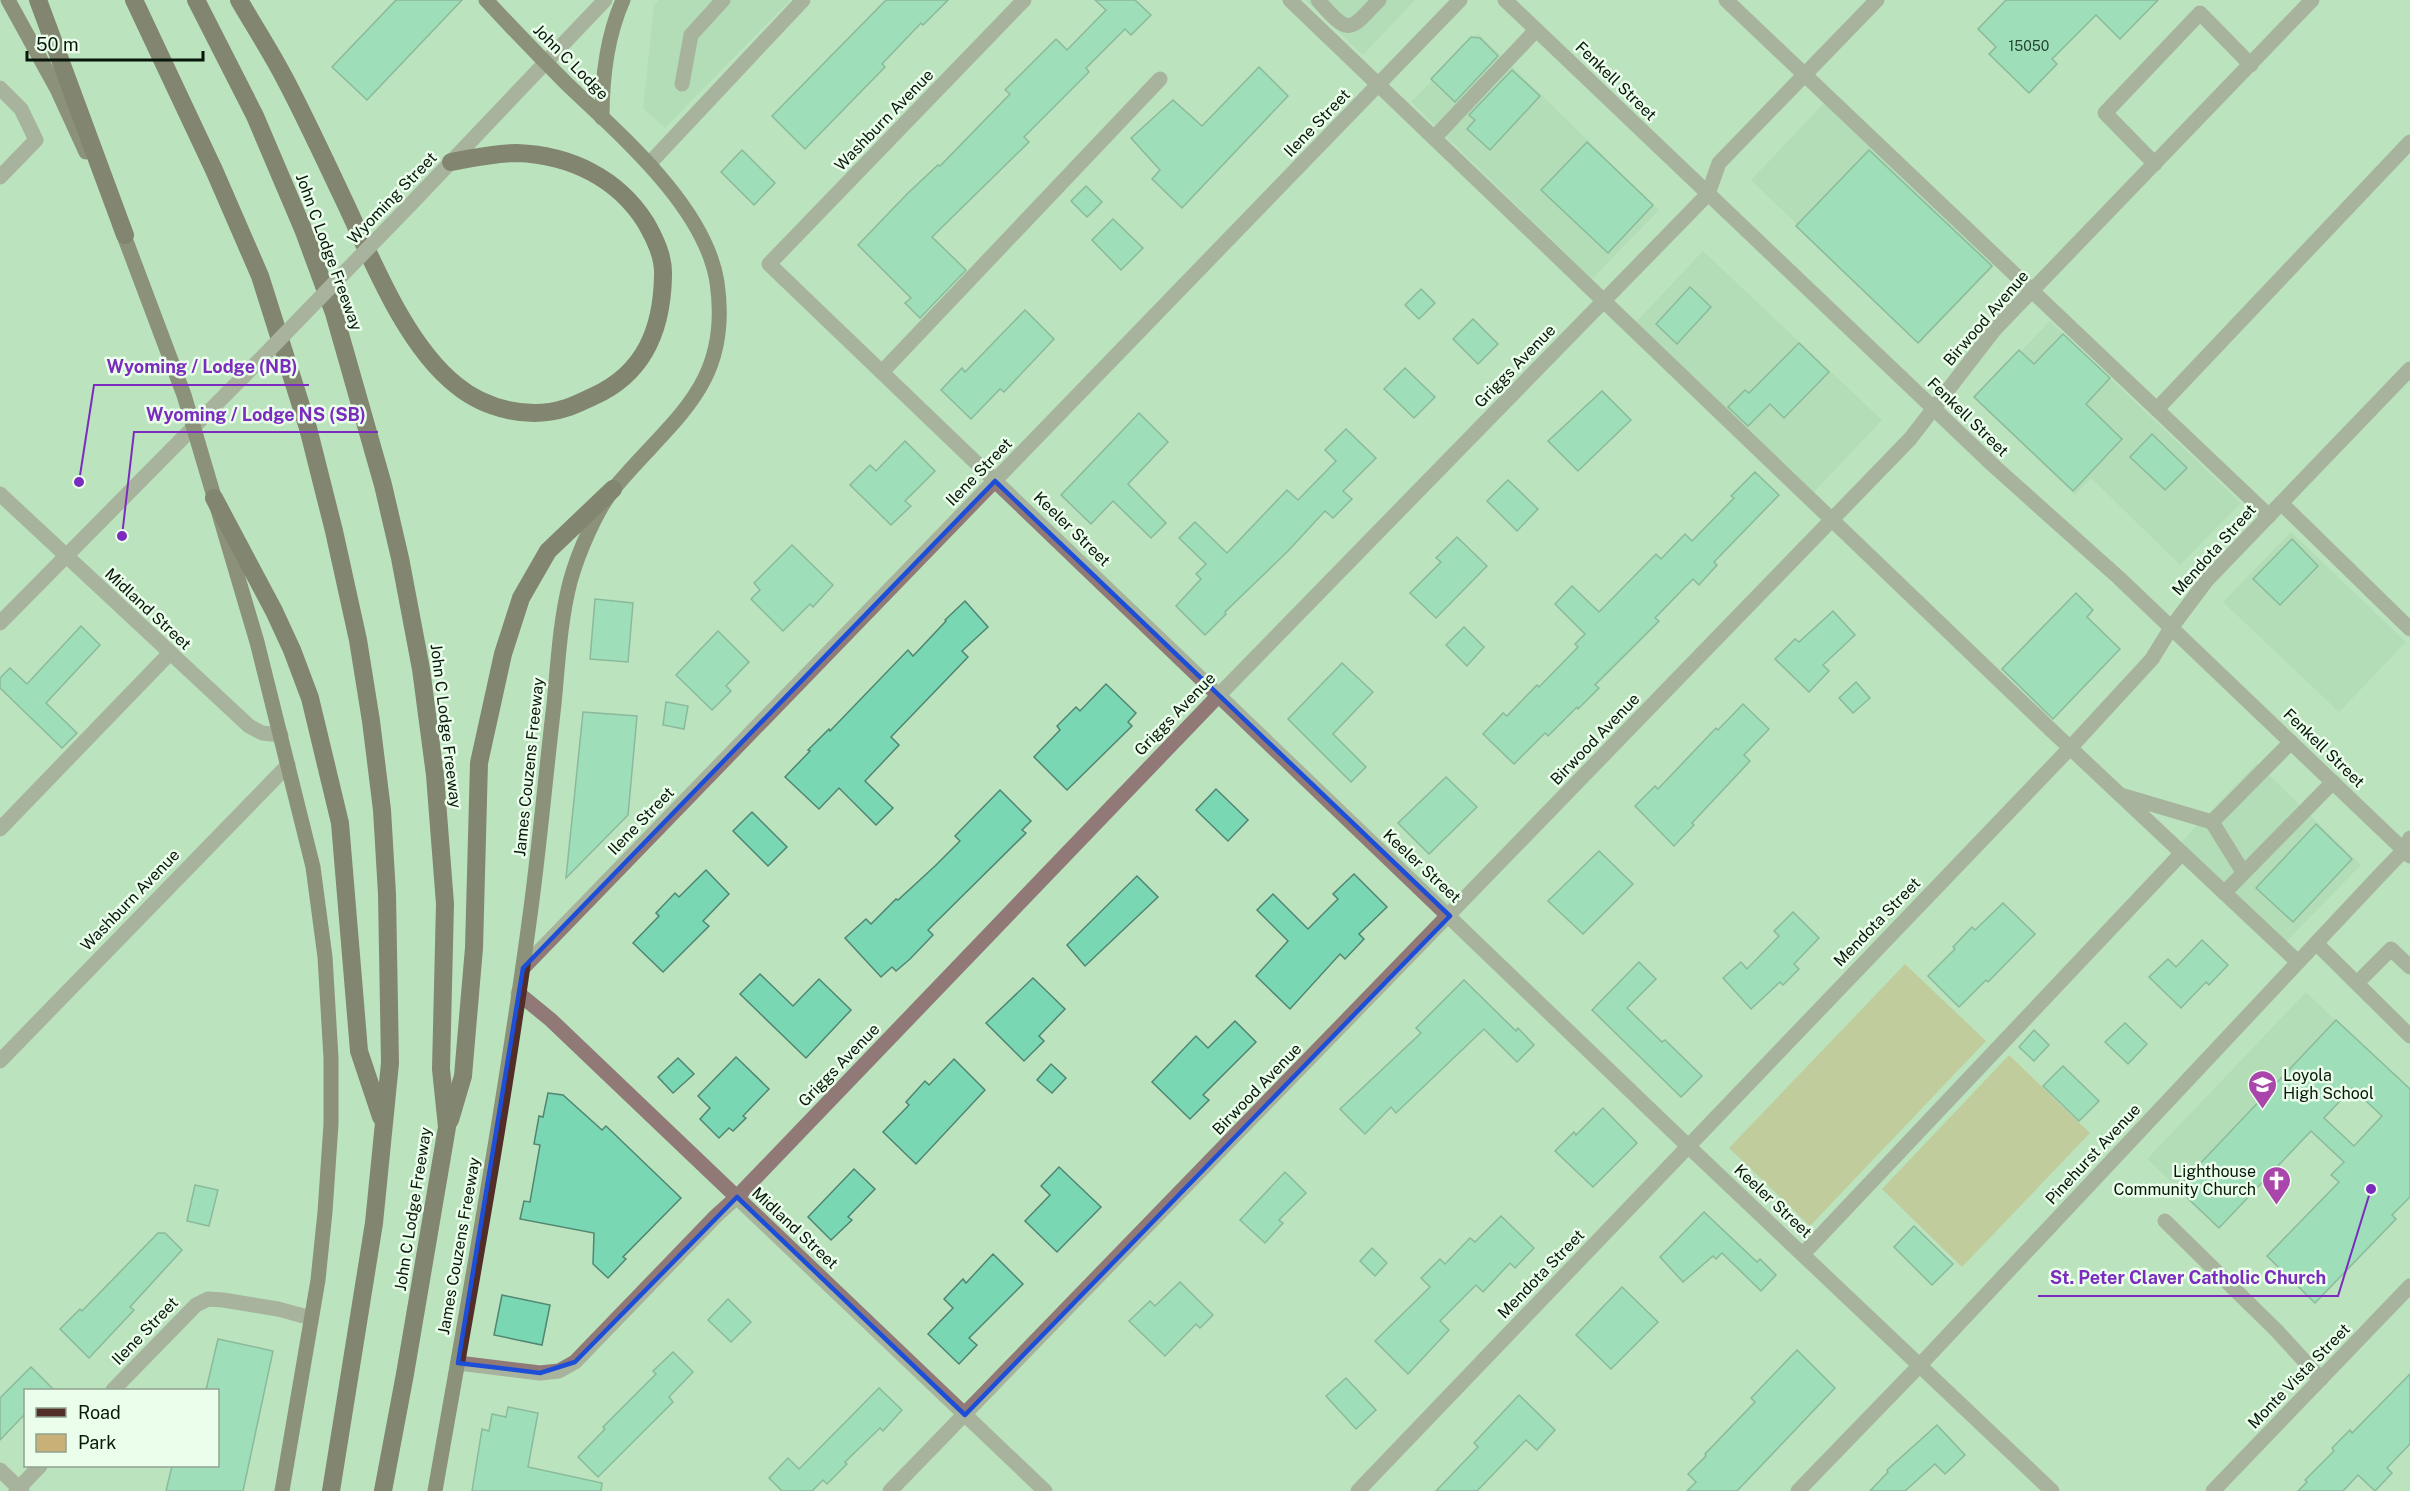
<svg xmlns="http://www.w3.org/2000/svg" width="2410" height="1491" viewBox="0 0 2410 1491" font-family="'Public Sans',sans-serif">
<rect width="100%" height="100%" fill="#bbe3be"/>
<g fill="#a8d6ad">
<path d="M659 0H790L665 128 643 108 654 5Z"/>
<path d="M1305 0H1415L1363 55Z"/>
<path d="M1478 33 1659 210 1592 279 1411 102Z"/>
<path d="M1825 102 1994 266 1920 343 1751 180Z"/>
<path d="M1703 251 1882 420 1814 492 1636 322Z"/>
<path d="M2050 321 2241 503 2180 565 2091 478 2075 495 1975 399Z"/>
<path d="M2291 532 2406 642 2339 712 2223 602Z"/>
<path d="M2257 763 2361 865 2285 943 2181 842Z"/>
<path d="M2306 992 2378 1061 2219 1228 2147 1159Z"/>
</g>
<g fill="#c8b077">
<path d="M1905 964 1986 1041 1810 1226 1729 1148Z"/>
<path d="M2009 1055 2090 1133 1962 1267 1882 1189Z"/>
</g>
<g fill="#7ad7b4" stroke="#518672" stroke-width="1.5" fill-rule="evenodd">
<path d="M396 0H462L367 100 332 67Z"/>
<path d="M886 0H948L923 25 921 23 882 64 885 67 805 149 772 116Z"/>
<path d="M1095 0H1135L1151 15 1131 35 1125 29 1086 68 1089 72 1024 137 1029 142 932 237 966 270 920 318 905 303 911 298 858 245 908 193 938 165 940 166 1010 94 1005 90 1056 39 1067 50 1106 10Z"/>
<path d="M2006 0H2158L2120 39 2096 15 2052 59 2057 64 2029 93 1989 54 1996 47 1978 29Z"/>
<path d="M1471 37 1480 38 1498 56 1455 102 1431 79Z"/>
<path d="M1259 67 1288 96 1182 208 1152 179 1160 170 1131 138 1173 100 1202 126Z"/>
<path d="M1512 70 1540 96 1490 150 1467 129 1475 120 1469 115Z"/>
<path d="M1587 142 1653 205 1608 253 1541 190Z"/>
<path d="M742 150 775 183 754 205 721 172Z"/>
<path d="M1869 150 1992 266 1918 343 1796 226Z"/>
<path d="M1086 186 1102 202 1087 217 1071 201Z"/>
<path d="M1113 219 1143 248 1121 270 1092 240Z"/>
<path d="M1690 287 1711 307 1677 344 1656 324Z"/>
<path d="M1421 289 1435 303 1419 319 1405 305Z"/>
<path d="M1025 310 1054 339 1004 392 1000 389 971 419 941 390 962 368 965 372Z"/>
<path d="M1473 319 1498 344 1478 364 1453 339Z"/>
<path d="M2063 334 2110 378 2086 404 2122 439 2073 491 1974 397 2019 350 2034 364Z"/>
<path d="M1799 343 1829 372 1784 418 1770 404 1748 426 1728 407 1745 390 1749 393Z"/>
<path d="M1405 368 1435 397 1414 418 1384 389Z"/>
<path d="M1602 391 1631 420 1578 471 1548 441Z"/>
<path d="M1139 413 1168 442 1128 484 1166 523 1151 538 1113 501 1091 524 1061 495Z"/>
<path d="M1346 429 1376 458 1343 491 1352 499 1333 518 1325 511 1288 551 1225 612 1226 614 1205 635 1176 606 1201 579 1196 574 1206 564 1179 538 1195 522 1227 553 1287 490 1298 500 1336 461 1325 450Z"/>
<path d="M2152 434 2187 468 2165 490 2130 457Z"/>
<path d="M905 441 935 471 905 501 911 506 891 525 850 485 870 465 876 471Z"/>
<path d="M1755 472 1779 495 1714 562 1717 565 1699 585 1693 579 1655 618 1659 621 1595 685 1599 688 1578 709 1577 707 1548 736 1545 733 1514 764 1483 734 1503 713 1507 716 1537 685 1539 687 1578 647 1575 644 1585 634 1555 604 1572 586 1599 612 1656 554 1661 559 1685 534 1692 541 1734 498 1731 496Z"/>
<path d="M1508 480 1538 509 1517 531 1487 501Z"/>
<path d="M1457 537 1487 566 1436 618 1410 593 1441 562 1436 558Z"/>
<path d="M2292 539 2318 566 2280 605 2253 579Z"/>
<path d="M792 545 833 585 813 607 810 604 783 631 751 599 760 590 754 583Z"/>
<path d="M2076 593 2093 610 2087 617 2120 649 2053 719 2002 669Z"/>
<path d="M595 599 633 603 628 662 590 659Z"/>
<path d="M965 601 988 627 962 651 968 657 891 737 899 745 865 781 893 808 876 825 839 788 819 809 785 777 810 751 808 750 829 729 830 731 908 650 913 656 946 621 945 620Z"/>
<path d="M1833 611 1855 635 1823 665 1829 671 1809 692 1775 659 1795 639 1799 642Z"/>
<path d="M81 626 100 645 46 703 77 733 62 748 0 688V678L10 668 27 684Z"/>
<path d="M1464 627 1484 647 1467 666 1446 645Z"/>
<path d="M718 631 749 662 726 686 731 691 712 710 676 675Z"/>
<path d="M1342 663 1373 692 1333 734 1366 767 1351 782 1288 719Z"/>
<path d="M1856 682 1870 698 1853 713 1839 698Z"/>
<path d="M1106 684 1136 713 1128 722 1132 726 1067 790 1034 757 1060 730 1057 726 1076 707 1080 711Z"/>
<path d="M666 702 688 706 684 729 663 725Z"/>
<path d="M1743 704 1769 729 1744 755 1750 761 1692 823 1694 825 1674 846 1635 806 1655 786 1658 789 1716 728 1718 730Z"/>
<path d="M583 712 637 716 628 815 566 878Z"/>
<path d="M1446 777 1477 807 1429 854 1398 823Z"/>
<path d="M1216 789 1248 820 1228 841 1196 810Z"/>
<path d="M1000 790 1031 821 1022 830 1026 833 928 930 933 935 910 959 896 971 892 967 881 977 845 938 866 919 871 924 896 899 898 900 935 866 960 841 955 836Z"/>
<path d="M752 812 787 847 768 866 733 831Z"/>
<path d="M2316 824 2352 859 2293 922 2256 888Z"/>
<path d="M1599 851 1633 884 1583 934 1548 901Z"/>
<path d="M706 870 729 894 703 921 709 926 663 972 633 943 659 916 656 913 675 893 679 897Z"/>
<path d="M1354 874 1387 907 1359 934 1364 939 1345 959 1340 954 1290 1009 1256 976 1288 941 1257 910 1273 894 1308 929 1338 899 1333 894Z"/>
<path d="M1137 876 1158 897 1085 966 1067 945Z"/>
<path d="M2003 903 2035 934 1988 982 1986 980 1959 1007 1928 976 1955 949 1953 947 1972 927 1975 930Z"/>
<path d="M1793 912 1819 938 1794 964 1799 969 1783 985 1780 982 1751 1009 1723 978 1741 962 1747 969 1779 936 1774 931Z"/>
<path d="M2202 940 2228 965 2209 985 2206 982 2181 1008 2149 977 2168 959 2176 967Z"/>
<path d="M1639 962 1656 979 1627 1008 1662 1042 1665 1040 1702 1076 1681 1097 1592 1010Z"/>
<path d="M760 974 793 1006 819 979 851 1010 806 1058 740 994Z"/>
<path d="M1033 978 1065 1009 1039 1036 1044 1041 1024 1061 986 1023Z"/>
<path d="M1464 980 1516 1031 1518 1028 1534 1045 1517 1062 1484 1029 1396 1113 1391 1107 1365 1134 1340 1109 1421 1033 1416 1028Z"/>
<path d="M2336 1020 2410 1089V1197L2392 1215 2396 1219 2315 1303 2267 1256 2339 1182 2331 1175 2344 1162 2311 1131 2219 1228 2177 1188ZM2352 1088 2382 1116 2354 1146 2324 1118Z"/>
<path d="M1235 1021 1256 1042 1203 1095 1209 1100 1190 1119 1152 1082 1196 1036 1208 1048Z"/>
<path d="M2125 1023 2147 1044 2128 1064 2105 1042Z"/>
<path d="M2034 1030 2049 1045 2034 1061 2019 1047Z"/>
<path d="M736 1057 769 1089 743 1116 746 1118 733 1131 729 1128 719 1138 700 1119 710 1108 698 1096Z"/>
<path d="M678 1058 694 1074 673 1093 658 1077Z"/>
<path d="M954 1059 985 1090 916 1164 883 1132 909 1105 906 1102 925 1081 929 1085Z"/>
<path d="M1051 1064 1066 1078 1052 1093 1037 1080Z"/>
<path d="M2063 1066 2099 1101 2079 1121 2043 1086Z"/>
<path d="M548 1093 563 1095 602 1130 606 1126 681 1198 623 1257 626 1259 608 1278 593 1264 594 1233 520 1219 524 1201 530 1202 540 1145 534 1144 539 1116 543 1117Z"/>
<path d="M1603 1108 1637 1143 1593 1187 1555 1151 1574 1132 1576 1135Z"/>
<path d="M1059 1167 1101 1207 1057 1252 1025 1221 1050 1195 1041 1186Z"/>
<path d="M854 1169 875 1189 848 1217 852 1220 831 1240 808 1217Z"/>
<path d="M1285 1172 1306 1193 1279 1220 1283 1223 1265 1243 1240 1220Z"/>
<path d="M195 1185 218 1190 209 1226 187 1221Z"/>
<path d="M1704 1212 1757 1262 1760 1259 1776 1275 1761 1291 1722 1253 1716 1259 1713 1256 1683 1282 1660 1257Z"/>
<path d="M1501 1216 1534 1248 1515 1268 1510 1263 1483 1292 1476 1285 1440 1321 1449 1330 1408 1374 1375 1341 1430 1287 1421 1278 1440 1259 1445 1264 1470 1238 1475 1242Z"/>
<path d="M1914 1226 1953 1264 1932 1285 1894 1247Z"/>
<path d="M158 1233H165L182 1250 130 1307 134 1310 89 1358 60 1329 80 1309 82 1311Z"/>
<path d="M1372 1248 1387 1263 1375 1276 1360 1261Z"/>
<path d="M993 1254 1023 1284 969 1338 977 1345 959 1364 928 1334 953 1308 944 1299 963 1279 966 1283Z"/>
<path d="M1180 1282 1213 1315 1200 1328 1196 1324 1165 1356 1129 1321 1150 1301 1155 1306Z"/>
<path d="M1622 1287 1658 1322 1611 1369 1576 1335Z"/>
<path d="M502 1295 550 1305 542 1345 494 1335Z"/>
<path d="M728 1299 751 1322 731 1342 708 1320Z"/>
<path d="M218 1339 273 1351 243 1491H166L172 1466H218V1390H206Z"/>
<path d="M1797 1350 1835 1388 1737 1491H1687L1696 1482 1688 1474 1706 1456 1705 1454 1755 1402 1751 1398Z"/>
<path d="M673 1352 693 1372 669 1397 673 1402 598 1477 578 1457 605 1429 603 1427 656 1374 653 1371Z"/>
<path d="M31 1367 54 1390H26V1413L0 1440V1398Z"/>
<path d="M2410 1374V1444L2387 1468 2392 1473 2375 1491 2358 1475 2343 1491H2298L2307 1482 2305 1480 2334 1451 2332 1448 2350 1430 2352 1433Z"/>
<path d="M1346 1378 1376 1410 1356 1429 1326 1396Z"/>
<path d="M879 1388 902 1410 883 1431 880 1428 845 1462 847 1464 827 1484 823 1480 812 1491H782L769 1478 788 1458 799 1469Z"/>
<path d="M1519 1395 1555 1430 1537 1450 1526 1440 1477 1491H1436L1478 1447 1474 1443Z"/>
<path d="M508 1407 538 1413 528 1467 602 1483 601 1491H472L482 1429 489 1431 492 1414 506 1417Z"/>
<path d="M1937 1425 1965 1455 1945 1474 1935 1464 1905 1491H1870L1888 1472 1887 1470Z"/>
</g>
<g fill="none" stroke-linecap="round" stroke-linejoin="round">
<g stroke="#907976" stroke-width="15">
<path d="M1024 0 769 264 1688 1146 2052 1491"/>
<path d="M1290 0 2049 728 2298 962"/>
<path d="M1318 0C1349 36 1349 32 1379 0"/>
<path d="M1505 0 1995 467 2118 577 2410 856"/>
<path d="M1726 0 2269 516"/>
<path d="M682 84 691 35 723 0"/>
<path d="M0 88 21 109 36 140 0 177"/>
<path d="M1434 138 1536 30"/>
<path d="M649 164 803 0"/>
<path d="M2155 164 2105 113 2200 13 2251 65"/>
<path d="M410 205 605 0"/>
<path d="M882 372 1160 79"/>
<path d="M2157 409 2410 142"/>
<path d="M0 494 249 726 262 733 281 735"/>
<path d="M2281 503 2410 629"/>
<path d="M0 623 244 376"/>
<path d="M2124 796 2212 822 2291 742"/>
<path d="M2212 822 2243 872"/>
<path d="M0 829 170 653"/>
<path d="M2224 893 2333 782"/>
<path d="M2316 943 2410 1036"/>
<path d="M523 968 1460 0"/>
<path d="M2357 983 2391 949 2410 967"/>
<path d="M518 993 551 1020 1045 1491"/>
<path d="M0 1061 288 765"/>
<path d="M2165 1221 2277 1331 2321 1379"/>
<path d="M1803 1254 2182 853"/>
<path d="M458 1363 540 1373 559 1371 575 1362 716 1216 737 1197 1218 696 1708 194 1719 163 1877 0"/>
<path d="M113 1390 196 1305 208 1299 223 1300 278 1309 311 1318"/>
<path d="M0 1470 22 1491"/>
<path d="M16 1491 40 1466"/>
<path d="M890 1491 1910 439 1995 329 2312 0"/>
<path d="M1358 1491 2070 748 2152 659 2171 628 2207 580 2410 369"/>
<path d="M1798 1491 1920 1365 2380 875 2404 850 2410 838"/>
<path d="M2213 1491 2410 1286"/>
</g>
<g stroke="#532e29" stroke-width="15">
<path d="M8 0 58 91 86 152"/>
<path d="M602 118C602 79 607 36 623 0"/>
<path d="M120 225 184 395 257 642 313 867 325 957 331 1058V1124L325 1212 318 1280 282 1491"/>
<path d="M435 1491C469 1297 505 1103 531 908 540 840 546 772 554 704 558 663 560 621 570 582 578 553 597 508 616 486 674 417 732 385 717 282 705 206 619 134 566 83 539 56 512 28 486 0"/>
</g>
<g stroke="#3d1310" stroke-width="18">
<path d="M38 0 125 235"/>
<path d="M134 0 214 170 260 276 308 428 334 531 358 640 371 721 382 810 387 894 390 1063 374 1223 331 1491"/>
<path d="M196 0 255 116 303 229 334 313 383 485 400 558 421 669 435 775 445 904 441 1069 447 1127 405 1374 383 1491"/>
<path d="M239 0C254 26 271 52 285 79 305 117 323 156 341 194 370 254 403 343 456 385 485 409 529 420 566 408 576 405 585 400 594 396 645 373 662 329 663 276 664 257 655 239 646 223 618 178 570 155 517 153 495 153 473 158 451 162"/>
<path d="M214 498 274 611 292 650 310 698 340 823 359 1051 381 1117"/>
<path d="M450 1120 463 1076 474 948 479 763 503 654 521 598 548 551 613 489"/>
</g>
<path stroke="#907976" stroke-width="15" d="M244 376 410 205"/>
</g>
<path d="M0 0H2410V1491H0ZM995 481 1450 916 965 1415 737 1197 575 1362 540 1373 458 1363 523 968Z" fill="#bbe3be" fill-opacity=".55" fill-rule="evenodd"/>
<path fill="none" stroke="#1d4ed8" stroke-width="4.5" stroke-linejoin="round" d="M995 481 1450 916 965 1415 737 1197 575 1362 540 1373 458 1363 523 968Z"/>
<defs>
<symbol id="school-pin" viewBox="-11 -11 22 30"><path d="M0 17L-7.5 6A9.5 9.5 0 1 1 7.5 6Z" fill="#aa46ab" stroke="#eafeeb"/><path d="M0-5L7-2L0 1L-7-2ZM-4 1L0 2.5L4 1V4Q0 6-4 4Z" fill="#fff"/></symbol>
<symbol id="church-pin" viewBox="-11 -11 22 30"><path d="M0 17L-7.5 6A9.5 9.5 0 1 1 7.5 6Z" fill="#aa46ab" stroke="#eafeeb"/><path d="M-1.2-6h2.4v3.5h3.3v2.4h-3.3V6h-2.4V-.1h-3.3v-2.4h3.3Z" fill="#fff"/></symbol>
</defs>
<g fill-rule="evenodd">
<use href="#school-pin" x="2246" y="1068" width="33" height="45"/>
<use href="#church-pin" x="2260" y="1164" width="33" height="45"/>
</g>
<g text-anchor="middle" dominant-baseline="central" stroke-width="5" stroke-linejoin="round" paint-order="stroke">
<g font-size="14" fill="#244734">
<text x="2029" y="46">15050</text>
</g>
<g font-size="16" fill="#08170a" stroke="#eafeeb">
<text transform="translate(571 62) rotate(45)">John C Lodge</text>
<text transform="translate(1616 81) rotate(44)">Fenkell Street</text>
<text transform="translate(884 120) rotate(-46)">Washburn Avenue</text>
<text transform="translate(1317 123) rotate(-46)">Ilene Street</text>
<text transform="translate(392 198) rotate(-46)">Wyoming Street</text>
<text transform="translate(329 252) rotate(70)">John C Lodge Freeway</text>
<text transform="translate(1986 318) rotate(-49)">Birwood Avenue</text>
<text transform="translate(1515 366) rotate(-46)">Griggs Avenue</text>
<text transform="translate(1968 417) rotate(44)">Fenkell Street</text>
<text transform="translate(979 472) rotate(-46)">Ilene Street</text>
<text transform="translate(1072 529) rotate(44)">Keeler Street</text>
<text transform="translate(2214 550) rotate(-48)">Mendota Street</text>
<text transform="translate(148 609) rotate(43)">Midland Street</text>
<text transform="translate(1175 714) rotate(-46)">Griggs Avenue</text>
<text transform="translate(446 726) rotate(83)">John C Lodge Freeway</text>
<text transform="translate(1595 739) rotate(-46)">Birwood Avenue</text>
<text transform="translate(2324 748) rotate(44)">Fenkell Street</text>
<text transform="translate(529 767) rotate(-84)">James Couzens Freeway</text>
<text transform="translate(641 821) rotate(-46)">Ilene Street</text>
<text transform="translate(1422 866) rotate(43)">Keeler Street</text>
<text transform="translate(130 900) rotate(-46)">Washburn Avenue</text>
<text transform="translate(1877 922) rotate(-46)">Mendota Street</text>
<text transform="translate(839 1065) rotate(-46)">Griggs Avenue</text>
<text transform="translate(1257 1089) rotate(-46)">Birwood Avenue</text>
<text transform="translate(2093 1154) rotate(-47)">Pinehurst Avenue</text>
<text transform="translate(1773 1201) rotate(43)">Keeler Street</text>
<text transform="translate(413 1209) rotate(-81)">John C Lodge Freeway</text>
<text transform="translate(795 1228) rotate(43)">Midland Street</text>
<text transform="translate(459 1246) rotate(-80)">James Couzens Freeway</text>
<text transform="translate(1541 1274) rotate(-46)">Mendota Street</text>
<text transform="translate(145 1331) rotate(-46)">Ilene Street</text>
<text transform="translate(2299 1376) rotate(-46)">Monte Vista Street</text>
</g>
<g font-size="16" fill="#08170a" stroke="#eafeeb" text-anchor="start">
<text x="2283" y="1075">Loyola<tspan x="2283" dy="18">High School</tspan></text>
<text x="2256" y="1171" text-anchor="end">Lighthouse<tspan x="2256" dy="18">Community Church</tspan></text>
</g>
</g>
<path fill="none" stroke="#7b2cbf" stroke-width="2" d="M79 482L94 385H309M122 536L134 432H378M2371 1189L2338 1296H2038"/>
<g fill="#7b2cbf" stroke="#eafeeb" stroke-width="2">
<circle cx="79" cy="482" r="6"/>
<circle cx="122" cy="536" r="6"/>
<circle cx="2371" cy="1189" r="6"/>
</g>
<g font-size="18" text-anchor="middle" font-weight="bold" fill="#7b2cbf" stroke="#eafeeb" stroke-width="5" stroke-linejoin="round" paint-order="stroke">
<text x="202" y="373">Wyoming / Lodge (NB)</text>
<text x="256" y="421">Wyoming / Lodge NS (SB)</text>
<text x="2188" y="1284">St. Peter Claver Catholic Church</text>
</g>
<rect x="24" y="1389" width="195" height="78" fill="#eafeeb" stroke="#90a291" stroke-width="1.5"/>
<rect x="36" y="1408" width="30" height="9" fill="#532e29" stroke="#90a291" stroke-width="1.5"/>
<text x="78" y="1419" font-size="18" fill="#08170a">Road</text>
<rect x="36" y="1434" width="30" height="18" fill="#c8b077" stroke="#90a291" stroke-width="1.5"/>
<text x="78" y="1449" font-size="18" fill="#08170a">Park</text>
<path d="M27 51v9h176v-9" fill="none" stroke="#08170a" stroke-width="3"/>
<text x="36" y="51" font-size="18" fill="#08170a" stroke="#eafeeb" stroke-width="4.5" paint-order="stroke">50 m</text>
</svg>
